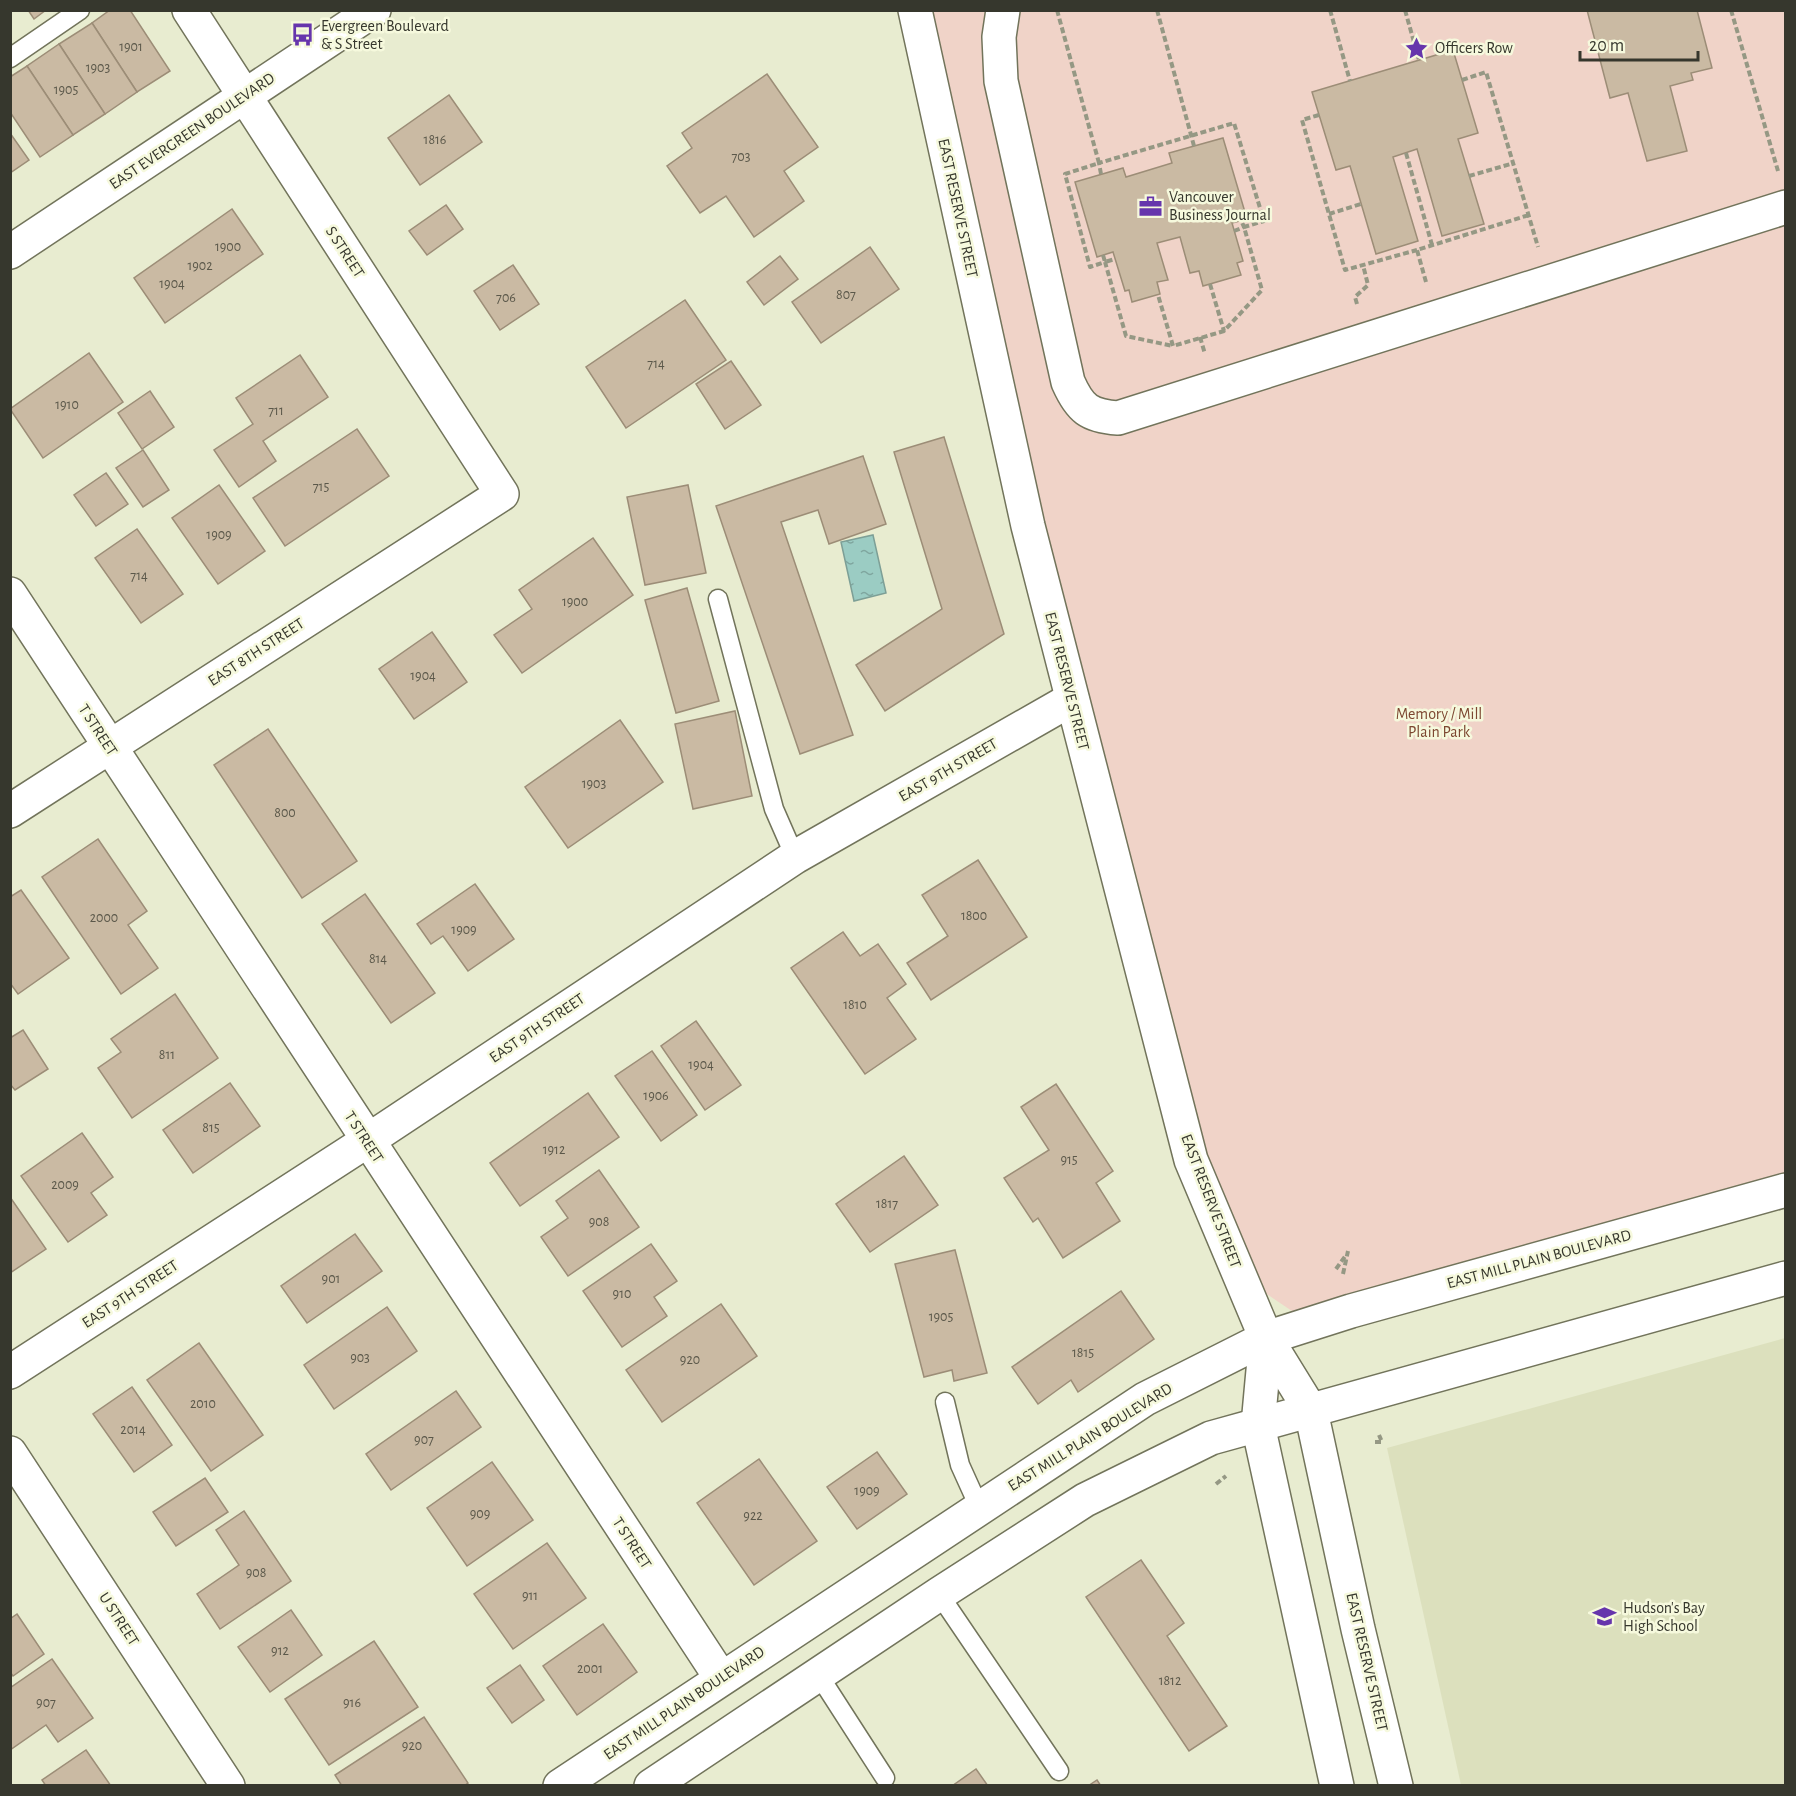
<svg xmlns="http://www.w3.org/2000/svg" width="1796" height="1796" viewBox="0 0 1796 1796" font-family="'Alegreya Sans',sans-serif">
<defs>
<pattern id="water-ripples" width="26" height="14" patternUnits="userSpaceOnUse" patternTransform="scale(1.5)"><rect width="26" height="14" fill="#9bccc3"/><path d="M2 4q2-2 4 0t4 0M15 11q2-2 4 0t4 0" fill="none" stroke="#7fa69f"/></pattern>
</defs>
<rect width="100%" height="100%" fill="#e8ecd0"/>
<path fill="#dce0bd" d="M1785 1338V1785H1461L1387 1448Z"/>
<path fill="#f0d3c8" d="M915 11H1785V1190L1351 1311H1292L1240 1276 1191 1160Z"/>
<path fill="url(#water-ripples)" stroke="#7d9f96" stroke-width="1.5" d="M873 535 886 593 854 601 841 542Z"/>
<g fill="#cabaa3" stroke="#9c8d77" stroke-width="1.5">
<path d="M28 10H46L34 19Z"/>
<path d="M110 10H130L170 71 137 92 92 23Z"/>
<path d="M1587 10H1697L1712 68 1691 73 1693 80 1670 86 1687 151 1647 161 1628 93 1610 98Z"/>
<path d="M92 23 137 92 105 114 59 44Z"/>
<path d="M59 44 105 114 73 135 27 66Z"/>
<path d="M1453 50 1478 133 1458 139 1484 224 1442 236 1417 149 1393 157 1418 241 1376 254 1350 166 1336 170 1312 92Z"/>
<path d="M27 66 73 135 40 157 10 112V77Z"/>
<path d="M767 74 818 147 784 171 804 201 754 237 726 196 700 213 667 166 692 148 682 133Z"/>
<path d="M449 95 482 142 420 185 388 138Z"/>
<path d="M10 133 29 160 10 173Z"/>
<path d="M1223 138 1247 219 1232 223 1243 261 1237 263 1241 275 1203 286 1199 271 1190 273 1180 237 1157 243 1168 280 1157 282 1160 294 1132 302 1129 290 1125 291 1113 252 1097 257 1075 182 1123 168 1126 177 1172 163 1169 153Z"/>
<path d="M446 205 463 229 427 255 409 231Z"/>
<path d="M232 209 263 254 165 323 134 278Z"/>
<path d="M870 247 899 289 821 343 792 302Z"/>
<path d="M780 256 798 279 764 305 747 282Z"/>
<path d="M513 265 539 304 500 330 474 291Z"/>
<path d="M685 300 726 360 626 428 586 367Z"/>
<path d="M89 353 123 402 43 458 10 409Z"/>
<path d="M300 355 328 397 263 441 276 461 239 487 214 450 253 424 236 398Z"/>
<path d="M731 361 761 405 725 429 696 384Z"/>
<path d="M150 391 174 427 142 449 118 413Z"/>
<path d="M357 429 389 476 285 546 253 498Z"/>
<path d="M944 437 1004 634 885 711 856 665 942 609 894 452Z"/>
<path d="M143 450 169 490 143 507 116 468Z"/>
<path d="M863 456 886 524 829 544 818 510 781 522 853 735 800 754 716 506Z"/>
<path d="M106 473 128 504 96 526 74 495Z"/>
<path d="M219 485 265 551 218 584 172 518Z"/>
<path d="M688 485 706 573 645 585 627 497Z"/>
<path d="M137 529 183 594 141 623 95 558Z"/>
<path d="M593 538 633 595 522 673 494 635 532 609 519 590Z"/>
<path d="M687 588 719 701 676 713 645 600Z"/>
<path d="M432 632 467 682 414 719 379 669Z"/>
<path d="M735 711 752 796 693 809 675 724Z"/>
<path d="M620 720 663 782 568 848 525 787Z"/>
<path d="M268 729 357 861 302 898 214 765Z"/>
<path d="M98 839 147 911 128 925 158 968 121 994 42 877Z"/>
<path d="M978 860 1027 937 931 1000 907 963 948 936 922 895Z"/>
<path d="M475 884 514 939 468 971 443 936 431 944 417 924Z"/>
<path d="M21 890 69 958 18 994 10 983V897Z"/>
<path d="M365 894 435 993 391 1023 322 924Z"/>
<path d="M843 932 860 956 878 944 906 984 887 998 916 1039 865 1074 791 968Z"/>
<path d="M175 994 218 1058 132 1118 98 1068 121 1052 111 1039Z"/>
<path d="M696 1021 741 1085 705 1110 661 1046Z"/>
<path d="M23 1030 48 1069 15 1090 10 1084V1038Z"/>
<path d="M652 1051 697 1115 661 1141 615 1076Z"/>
<path d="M230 1083 260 1126 193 1173 163 1130Z"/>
<path d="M1056 1084 1113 1171 1096 1183 1120 1221 1063 1258 1038 1218 1033 1222 1004 1178 1049 1150 1021 1107Z"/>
<path d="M588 1093 619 1137 520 1206 490 1163Z"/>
<path d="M82 1133 113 1177 91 1193 107 1215 68 1242 21 1176Z"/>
<path d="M904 1156 938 1205 870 1252 836 1204Z"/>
<path d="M599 1170 639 1227 568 1276 541 1237 568 1218 556 1201Z"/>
<path d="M10 1197 46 1249 10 1273Z"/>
<path d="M355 1234 382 1271 307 1323 281 1286Z"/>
<path d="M651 1244 677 1281 654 1297 667 1316 622 1347 583 1291Z"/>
<path d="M955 1250 987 1373 954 1381 952 1370 924 1377 895 1264Z"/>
<path d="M1121 1291 1154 1339 1078 1392 1071 1380 1038 1404 1012 1367Z"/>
<path d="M721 1304 757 1356 662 1422 626 1370Z"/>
<path d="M387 1307 417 1351 334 1409 304 1365Z"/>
<path d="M199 1343 263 1435 211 1471 147 1380Z"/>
<path d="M132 1387 172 1445 134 1472 93 1414Z"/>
<path d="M456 1391 481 1427 391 1490 366 1454Z"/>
<path d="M877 1452 907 1494 857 1529 827 1487Z"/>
<path d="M759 1459 817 1541 754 1585 697 1503Z"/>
<path d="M492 1462 533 1520 467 1566 427 1508Z"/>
<path d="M205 1478 228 1512 176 1546 153 1512Z"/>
<path d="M244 1511 291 1581 220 1629 197 1594 239 1565 216 1530Z"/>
<path d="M547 1543 586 1598 513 1649 474 1594Z"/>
<path d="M1141 1560 1184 1623 1167 1636 1227 1726 1189 1751 1086 1597Z"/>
<path d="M291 1610 322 1655 270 1692 238 1647Z"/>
<path d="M17 1614 44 1654 13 1676 10 1672V1619Z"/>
<path d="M603 1624 637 1672 577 1715 543 1666Z"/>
<path d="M374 1641 418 1707 329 1765 285 1699Z"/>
<path d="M52 1659 93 1718 58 1742 46 1725 10 1750V1688Z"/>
<path d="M520 1665 544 1700 512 1723 487 1688Z"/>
<path d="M424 1717 468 1783 464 1786H342L335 1775Z"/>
<path d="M86 1750 111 1786H46L42 1780Z"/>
<path d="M976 1769 988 1786H952Z"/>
<path d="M1097 1780 1101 1786H1088Z"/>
</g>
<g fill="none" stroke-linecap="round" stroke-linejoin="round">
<defs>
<g id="service">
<path d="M10 58 80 10"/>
<path d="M718 599 774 809 795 857"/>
<path d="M945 1402 960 1465 979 1507"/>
<path d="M939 1594 1059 1771"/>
<path d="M818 1674 885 1778"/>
</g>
<g id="minor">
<path d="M1003 10 999 37 1001 81 1068 382C1080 409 1089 416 1118 418L1786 207"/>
<path d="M10 594 721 1678"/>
<path d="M10 811 502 494 189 10"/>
<path d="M10 1372 367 1141 795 857 1072 699"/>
<path d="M10 1453 228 1786"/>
</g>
<g id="tertiary">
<path d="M915 10 1028 526 1191 1160 1266 1338 1311 1411 1358 1629 1396 1786"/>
<path d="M10 252 374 10"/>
<path d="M1266 1338 1258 1425 1337 1786"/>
</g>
<g id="secondary">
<path d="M560 1786 1145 1399 1266 1338 1351 1311 1786 1190"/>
<path d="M651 1786 939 1594 1085 1500 1211 1438 1786 1278"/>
</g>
</defs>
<use href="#service" stroke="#72745b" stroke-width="21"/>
<use href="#minor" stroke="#72745b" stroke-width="36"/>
<use href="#tertiary" stroke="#72745b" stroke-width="36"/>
<use href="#secondary" stroke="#72745b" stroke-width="36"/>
<g stroke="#959884" stroke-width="4" stroke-dasharray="6 3" stroke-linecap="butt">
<path d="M1057 10 1099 163 1065 174 1090 267 1105 262 1126 336 1173 346"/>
<path d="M1157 10 1194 146"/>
<path d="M1330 10 1350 81"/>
<path d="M1405 10 1419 60"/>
<path d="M1731 10 1778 171"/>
<path d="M1462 80 1486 72 1538 247"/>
<path d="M1319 115 1302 120 1345 270 1417 250"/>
<path d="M1406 153 1432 245"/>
<path d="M1101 174 1099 163 1234 123 1264 221 1244 227 1262 290 1224 331 1173 346 1158 295"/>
<path d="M1469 176 1514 163"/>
<path d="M1329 214 1361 204"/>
<path d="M1234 231 1244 227 1241 220"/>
<path d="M1103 255 1105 262 1115 259"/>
<path d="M1426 282 1417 250 1529 215"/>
<path d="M1210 284 1224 331"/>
<path d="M1357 304 1355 297 1368 285 1363 265"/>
<path d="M1200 337 1205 354"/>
<path d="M1336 1269 1346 1255"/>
<path d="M1343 1274 1348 1251"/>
<path d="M1375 1442H1382L1379 1435"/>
<path d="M1216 1484 1226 1476"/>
</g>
<use href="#service" stroke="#fff" stroke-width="18"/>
<use href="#minor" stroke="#fff" stroke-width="33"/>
<use href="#tertiary" stroke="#fff" stroke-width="33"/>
<use href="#secondary" stroke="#fff" stroke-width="33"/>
</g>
<defs>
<symbol id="bus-bare" viewBox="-9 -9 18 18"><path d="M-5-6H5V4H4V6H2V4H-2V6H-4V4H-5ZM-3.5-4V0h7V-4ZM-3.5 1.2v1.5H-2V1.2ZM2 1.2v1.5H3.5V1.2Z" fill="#6635ac" stroke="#f6f9dd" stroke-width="2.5" paint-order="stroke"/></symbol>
<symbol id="sight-bare" viewBox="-9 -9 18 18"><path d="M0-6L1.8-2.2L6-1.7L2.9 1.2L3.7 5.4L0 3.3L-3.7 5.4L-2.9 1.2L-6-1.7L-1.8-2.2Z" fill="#6635ac" stroke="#f6f9dd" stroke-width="2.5" paint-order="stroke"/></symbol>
<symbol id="office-bare" viewBox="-9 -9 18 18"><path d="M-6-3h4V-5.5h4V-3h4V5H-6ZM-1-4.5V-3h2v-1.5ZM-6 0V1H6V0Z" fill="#6635ac" stroke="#f6f9dd" stroke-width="2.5" paint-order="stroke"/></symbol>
<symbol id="school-bare" viewBox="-9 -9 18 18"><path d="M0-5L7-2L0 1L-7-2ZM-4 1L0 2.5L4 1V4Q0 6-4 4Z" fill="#6635ac" stroke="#f6f9dd" stroke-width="2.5" paint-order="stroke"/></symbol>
</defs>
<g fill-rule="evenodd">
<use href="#bus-bare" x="286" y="18" width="33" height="33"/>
<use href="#sight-bare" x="1400" y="32" width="33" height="33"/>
<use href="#office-bare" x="1134" y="190" width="33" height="33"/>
<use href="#school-bare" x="1588" y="1600" width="33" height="33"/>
</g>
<g text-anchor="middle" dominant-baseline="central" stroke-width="5" stroke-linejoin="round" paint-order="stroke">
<g font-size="14" fill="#5b584a">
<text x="131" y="47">1901</text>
<text x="98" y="68">1903</text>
<text x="66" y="90">1905</text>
<text x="435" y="140">1816</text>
<text x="741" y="157">703</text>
<text x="228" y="247">1900</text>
<text x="200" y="266">1902</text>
<text x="172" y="284">1904</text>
<text x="846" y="295">807</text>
<text x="506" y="298">706</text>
<text x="656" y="364">714</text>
<text x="67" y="405">1910</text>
<text x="276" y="411">711</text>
<text x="321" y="487">715</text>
<text x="219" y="535">1909</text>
<text x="139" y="576">714</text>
<text x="575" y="602">1900</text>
<text x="423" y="676">1904</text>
<text x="594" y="784">1903</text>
<text x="285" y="813">800</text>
<text x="974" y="916">1800</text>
<text x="104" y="918">2000</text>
<text x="464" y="930">1909</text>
<text x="378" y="959">814</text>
<text x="855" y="1005">1810</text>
<text x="167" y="1055">811</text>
<text x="701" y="1065">1904</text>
<text x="656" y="1096">1906</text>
<text x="211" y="1128">815</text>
<text x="554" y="1150">1912</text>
<text x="1069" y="1160">915</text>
<text x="65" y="1185">2009</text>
<text x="887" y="1204">1817</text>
<text x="599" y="1222">908</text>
<text x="331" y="1279">901</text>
<text x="622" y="1294">910</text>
<text x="941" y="1317">1905</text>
<text x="1083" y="1353">1815</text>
<text x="360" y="1358">903</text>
<text x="690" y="1360">920</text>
<text x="203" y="1404">2010</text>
<text x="133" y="1430">2014</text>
<text x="424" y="1440">907</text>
<text x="867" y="1491">1909</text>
<text x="480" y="1514">909</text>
<text x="753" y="1516">922</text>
<text x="256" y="1573">908</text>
<text x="530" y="1596">911</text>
<text x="280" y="1651">912</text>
<text x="590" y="1669">2001</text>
<text x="1170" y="1681">1812</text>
<text x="46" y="1703">907</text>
<text x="352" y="1703">916</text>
<text x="412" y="1746">920</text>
</g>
<g font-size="16" fill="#36372d" stroke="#f6f9dd" text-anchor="start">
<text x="321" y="26">Evergreen Boulevard<tspan x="321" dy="18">&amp; S Street</tspan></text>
<text x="1435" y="48">Officers Row</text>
<text x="1169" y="197">Vancouver<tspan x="1169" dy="18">Business Journal</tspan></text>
<text x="1623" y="1608">Hudson's Bay<tspan x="1623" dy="18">High School</tspan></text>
</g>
<g font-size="16" fill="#36372d" stroke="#f6f9dd">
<text transform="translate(192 131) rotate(-34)">EAST EVERGREEN BOULEVARD</text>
<text transform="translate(958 208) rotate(78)">EAST RESERVE STREET</text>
<text transform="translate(345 252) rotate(57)">S STREET</text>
<text transform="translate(256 652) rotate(-33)">EAST 8TH STREET</text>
<text transform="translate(1067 681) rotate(76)">EAST RESERVE STREET</text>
<text transform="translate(98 730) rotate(57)">T STREET</text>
<text transform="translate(948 770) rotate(-30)">EAST 9TH STREET</text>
<text transform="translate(537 1028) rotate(-34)">EAST 9TH STREET</text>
<text transform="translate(364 1137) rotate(57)">T STREET</text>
<text transform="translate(1211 1201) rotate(69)">EAST RESERVE STREET</text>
<text transform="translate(1539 1259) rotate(-15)">EAST MILL PLAIN BOULEVARD</text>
<text transform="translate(130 1294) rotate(-33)">EAST 9TH STREET</text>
<text transform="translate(1090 1437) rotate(-32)">EAST MILL PLAIN BOULEVARD</text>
<text transform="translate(632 1543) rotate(57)">T STREET</text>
<text transform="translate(119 1619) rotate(57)">U STREET</text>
<text transform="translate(1367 1662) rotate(77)">EAST RESERVE STREET</text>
<text transform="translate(684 1703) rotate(-34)">EAST MILL PLAIN BOULEVARD</text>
</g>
<g font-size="16" fill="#7d4731" stroke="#f6f9dd">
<text x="1439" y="714">Memory / Mill<tspan x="1439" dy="18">Plain Park</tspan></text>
</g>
</g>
<rect width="1796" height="1796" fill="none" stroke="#36372d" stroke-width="24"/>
<path d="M1580 51v9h118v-9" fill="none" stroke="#36372d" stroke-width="3"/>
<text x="1589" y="51" font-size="18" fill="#36372d" stroke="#f6f9dd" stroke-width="4.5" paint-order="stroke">20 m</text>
</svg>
